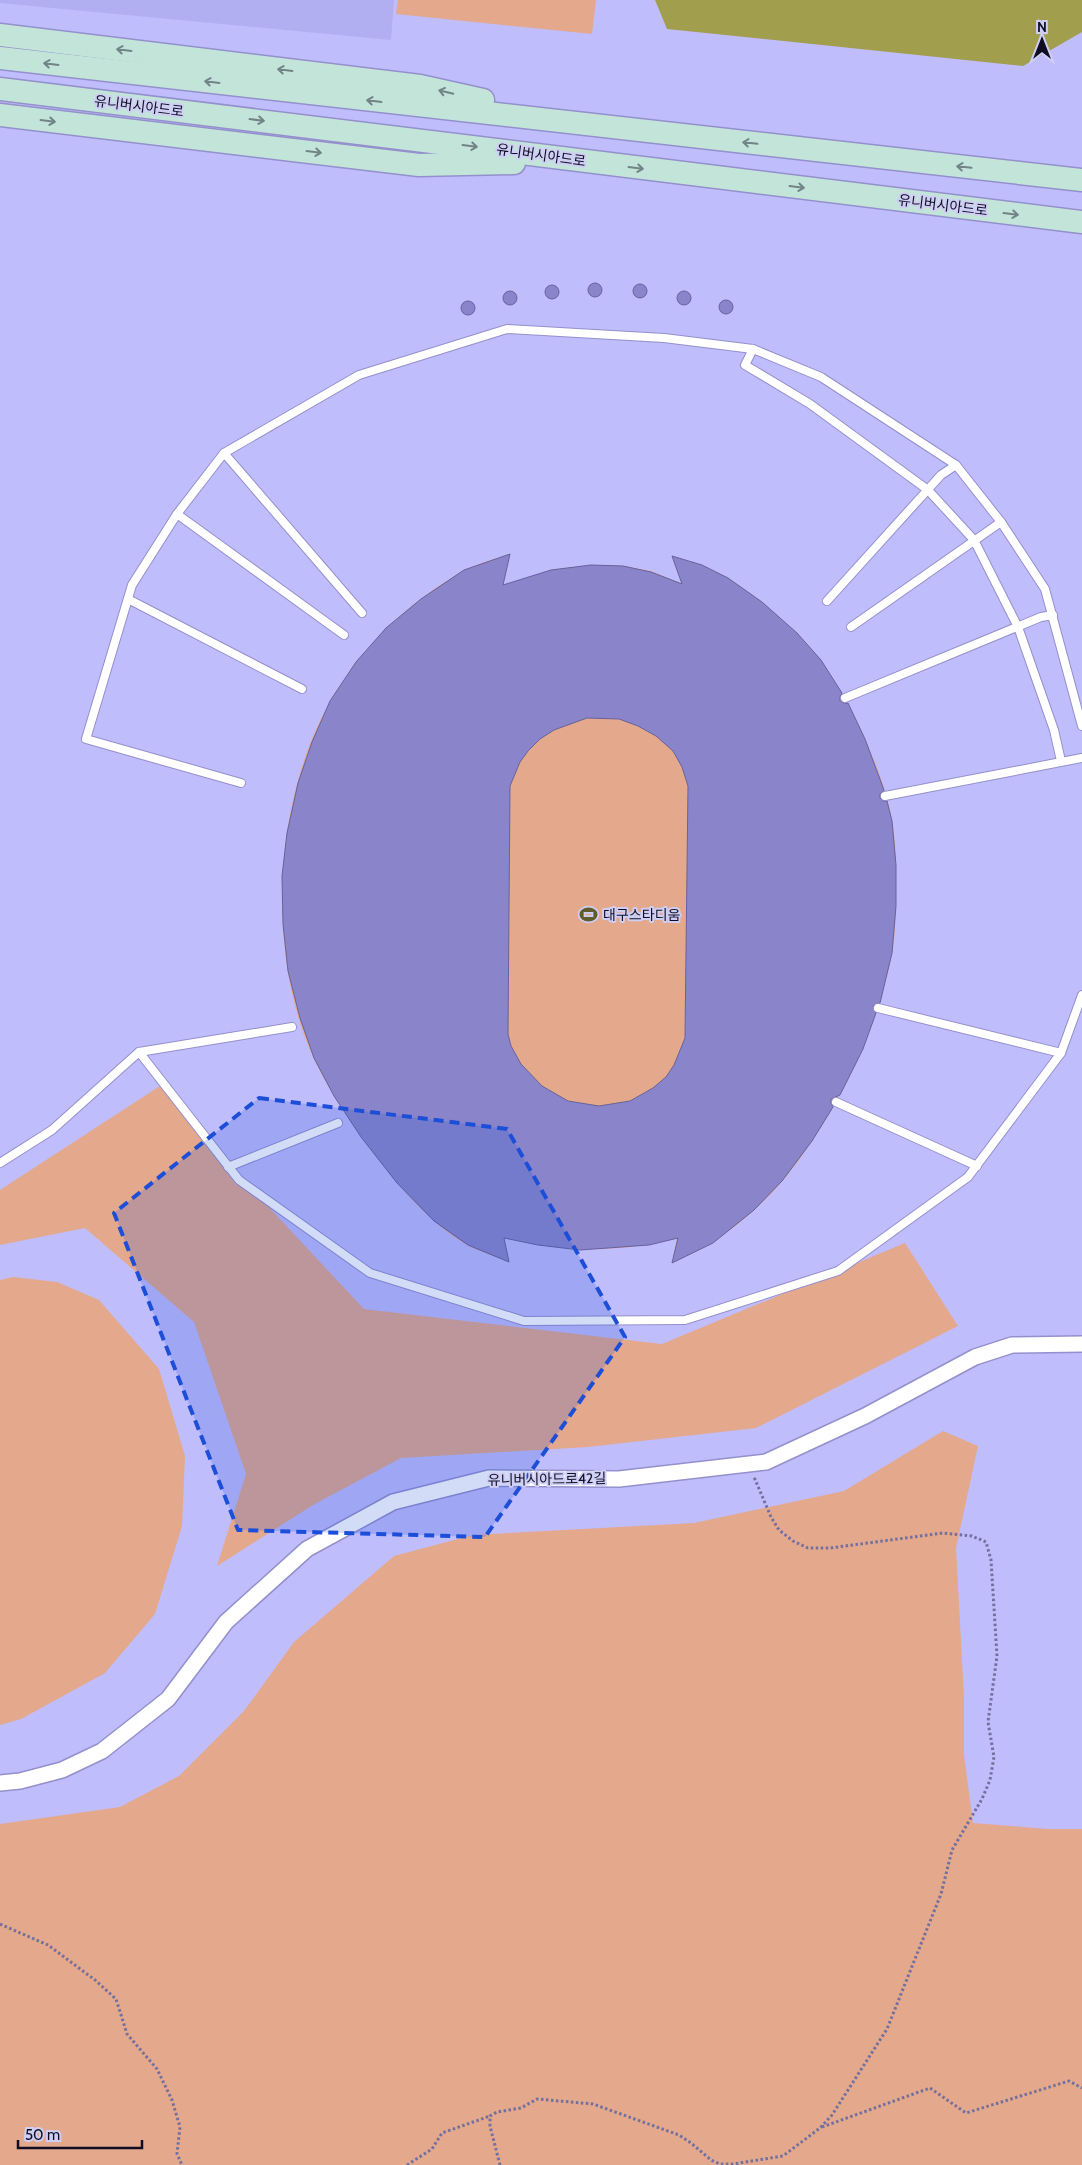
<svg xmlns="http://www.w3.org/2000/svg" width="1082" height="2165" viewBox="0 0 1082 2165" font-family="Cabin,'Noto Sans KR',sans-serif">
<rect width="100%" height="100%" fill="#c0bdfd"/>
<path fill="#b2aef2" d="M0 0H394L391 40 0 3Z"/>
<g fill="#e4a88c">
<path d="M398 0H596L592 34 396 14Z"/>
<path d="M510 554 503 585 551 570 591 565 623 566 651 571 682 584 672 556C691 562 709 568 726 577 735 582 744 589 752 595 796 627 830 667 854 716 870 749 886 785 892 821 896 841 896 863 896 883 896 906 896 932 892 954 880 1013 857 1068 826 1119 806 1152 783 1185 754 1210 730 1233 702 1248 672 1263L677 1238C617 1254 565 1251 504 1238L509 1262C495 1256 480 1252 467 1245 428 1222 399 1186 372 1151 350 1122 330 1092 314 1059 266 956 273 801 330 702 339 687 352 673 363 659 371 648 378 636 388 627 410 606 437 585 464 571 478 563 495 559 510 554Z"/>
<path d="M163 1084 235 1171 364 1309 662 1344 905 1243 958 1326 756 1428 588 1447 401 1458 313 1505 217 1566 246 1474 194 1322 85 1228 0 1245V1190Z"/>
<path d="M13 1277 57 1282 99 1300 159 1369 185 1456 182 1526 155 1614 105 1673 21 1719 0 1725V1280Z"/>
<path d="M943 1431 978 1446 956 1548 964 1697V1755L973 1823 1048 1829H1082V2165H0V1824L120 1807 179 1776 244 1711 294 1642 394 1556 473 1535 694 1523 844 1491Z"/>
</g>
<path fill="#a19e4e" d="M655 0H1082V32L1023 66 667 29Z"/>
<g fill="#8a85ca" stroke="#66629b" fill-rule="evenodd">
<circle cx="595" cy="290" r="7"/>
<circle cx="640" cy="291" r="7"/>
<circle cx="552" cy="292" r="7"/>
<circle cx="510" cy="298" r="7"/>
<circle cx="684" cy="298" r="7"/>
<circle cx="726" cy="307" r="7"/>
<circle cx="468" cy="308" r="7"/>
<path d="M510 554 503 585 551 570 591 565 623 566 651 572 682 584 672 556 702 565 728 578 762 602 797 633 821 660 842 693 840 697V701L844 703H848L865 739 884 790 880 794V798L883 801H887L892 821 896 865V906L892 953 880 1003 873 1006 876 1013 863 1049 840 1095 831 1099V1103L833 1107 812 1141 782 1181 754 1210 713 1243 672 1263 678 1238 649 1245 580 1250 538 1245 504 1238 509 1262 468 1245 434 1221 397 1183 361 1137 334 1096 314 1058 300 1018 288 971 283 924 282 876 287 833 298 783 312 742 330 701 356 662 386 628 421 599 464 570ZM587 718 619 719 638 726 656 736 673 751 682 767 688 786 685 1038 674 1065 666 1077 653 1088 630 1101 599 1106 568 1101 542 1086 521 1064 511 1046 508 1034 510 786 520 762 528 751 540 739 554 730Z"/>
</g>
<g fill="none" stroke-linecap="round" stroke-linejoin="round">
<defs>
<g id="lane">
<path d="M753 349 745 365 810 404 928 490 974 540 1018 627 1054 730 1061 761"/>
<path d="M224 453 362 613"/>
<path d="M177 514 344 635"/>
<path d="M128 599 302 689"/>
<path d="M827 601 941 475 956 465"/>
<path d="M851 627 1001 522"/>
<path d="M845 698 1041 617 1053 615"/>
<path d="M241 783 86 739 132 585 177 514 224 453 359 375 507 329 664 338 753 349 821 377 956 465 1001 522 1045 589 1082 726"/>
<path d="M885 796 1082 758"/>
<path d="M878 1008 1061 1053"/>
<path d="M139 1052 239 1180 370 1273 524 1321 685 1320 838 1271 968 1177 1061 1053 1082 995"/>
<path d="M836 1102 977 1166"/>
<path d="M0 1163 52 1130 139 1052 292 1027"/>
<path d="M228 1167 338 1123"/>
</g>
<path id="street" d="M0 1783 20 1781 62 1770 102 1751 168 1699 226 1622 307 1549 393 1502 489 1478 619 1479 766 1462 865 1416 975 1357 1012 1345 1082 1344"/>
<g id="secondary">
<path d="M0 35 420 86 483 100"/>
<path d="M0 58 1082 180"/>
<path d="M0 89 1082 222"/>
<path d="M0 115 419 165 514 163"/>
</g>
</defs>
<use href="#lane" stroke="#9390cc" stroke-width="10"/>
<use href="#street" stroke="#9390cc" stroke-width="18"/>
<use href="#secondary" stroke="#9390cc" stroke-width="25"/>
<g stroke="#73709d" stroke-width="3" stroke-dasharray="2.5 2.5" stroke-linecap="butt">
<path d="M0 1924 48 1945 95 1980 116 1999 127 2034 157 2069 172 2100 180 2127 177 2154 182 2165"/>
<path d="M822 2127 930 2088 966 2113 1069 2081 1082 2088"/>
<path d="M407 2165 432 2149 442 2133 490 2116"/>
<path d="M500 2165 490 2126V2116L497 2112 521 2108 537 2099 593 2104 679 2135 691 2143 711 2160 720 2164H733L783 2156 820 2128 832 2115 887 2029 941 1894 952 1850 982 1799 990 1780 994 1757 988 1722 997 1656 991 1560 986 1542 972 1536 943 1533 830 1548H808L793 1541 779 1530 771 1517 754 1477"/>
</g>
<use href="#lane" stroke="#fff" stroke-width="8"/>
<use href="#street" stroke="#fff" stroke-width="15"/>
<use href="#secondary" stroke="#c3e5d9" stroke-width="22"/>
</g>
<defs><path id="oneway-shaft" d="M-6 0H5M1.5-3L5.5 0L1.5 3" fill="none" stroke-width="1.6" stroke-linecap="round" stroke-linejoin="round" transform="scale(1.25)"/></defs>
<g stroke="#728487">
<use href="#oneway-shaft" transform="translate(124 50) rotate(-173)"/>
<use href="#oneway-shaft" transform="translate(51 64) rotate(-173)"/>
<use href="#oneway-shaft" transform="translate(285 70) rotate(-173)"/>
<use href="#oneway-shaft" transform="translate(212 82) rotate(-173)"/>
<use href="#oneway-shaft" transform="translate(446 92) rotate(-167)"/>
<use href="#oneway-shaft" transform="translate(374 101) rotate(-173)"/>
<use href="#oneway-shaft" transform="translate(257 120) rotate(7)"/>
<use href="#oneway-shaft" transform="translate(48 121) rotate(7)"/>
<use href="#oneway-shaft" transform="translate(750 143) rotate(-174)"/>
<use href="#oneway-shaft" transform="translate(470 146) rotate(7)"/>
<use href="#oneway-shaft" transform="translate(314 152) rotate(7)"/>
<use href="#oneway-shaft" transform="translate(964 167) rotate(-174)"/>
<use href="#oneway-shaft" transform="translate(636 168) rotate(7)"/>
<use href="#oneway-shaft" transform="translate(797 187) rotate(7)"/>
<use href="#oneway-shaft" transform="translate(1011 214) rotate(7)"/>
</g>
<path fill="#1d4ed8" fill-opacity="0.2" stroke="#1d4ed8" stroke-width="4" stroke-dasharray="10 6" stroke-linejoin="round" d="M259 1098 507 1129 625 1337 485 1537 238 1530 114 1213Z"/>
<defs>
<symbol id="stadium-bare" viewBox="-9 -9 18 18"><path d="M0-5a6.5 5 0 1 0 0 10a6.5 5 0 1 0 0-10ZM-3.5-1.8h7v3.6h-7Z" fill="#605d2a" stroke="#cfcef4" stroke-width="2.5" paint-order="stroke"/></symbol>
</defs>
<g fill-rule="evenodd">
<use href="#stadium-bare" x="576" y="902" width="25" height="25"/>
</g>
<g text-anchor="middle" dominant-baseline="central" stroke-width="4" stroke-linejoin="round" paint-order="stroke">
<g font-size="14" fill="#100d23" stroke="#cfcef4">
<text transform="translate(139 106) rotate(7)">유니버시아드로</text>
<text transform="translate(541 155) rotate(8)">유니버시아드로</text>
<text transform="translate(943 205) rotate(7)">유니버시아드로</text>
<text transform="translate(547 1479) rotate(-1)">유니버시아드로42길</text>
</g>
<g font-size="14" fill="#100d23" stroke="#cfcef4" text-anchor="start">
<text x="603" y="915">대구스타디움</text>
</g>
</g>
<g transform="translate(1042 40)" stroke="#cfcef4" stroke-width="4" paint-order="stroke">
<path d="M0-4L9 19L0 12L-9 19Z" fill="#100d23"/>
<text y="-8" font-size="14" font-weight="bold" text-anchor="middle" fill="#100d23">N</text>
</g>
<path d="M18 2140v8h124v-8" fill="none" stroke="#100d23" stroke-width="2.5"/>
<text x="25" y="2140" font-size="15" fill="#100d23" stroke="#cfcef4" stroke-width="4" paint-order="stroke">50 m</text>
</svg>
